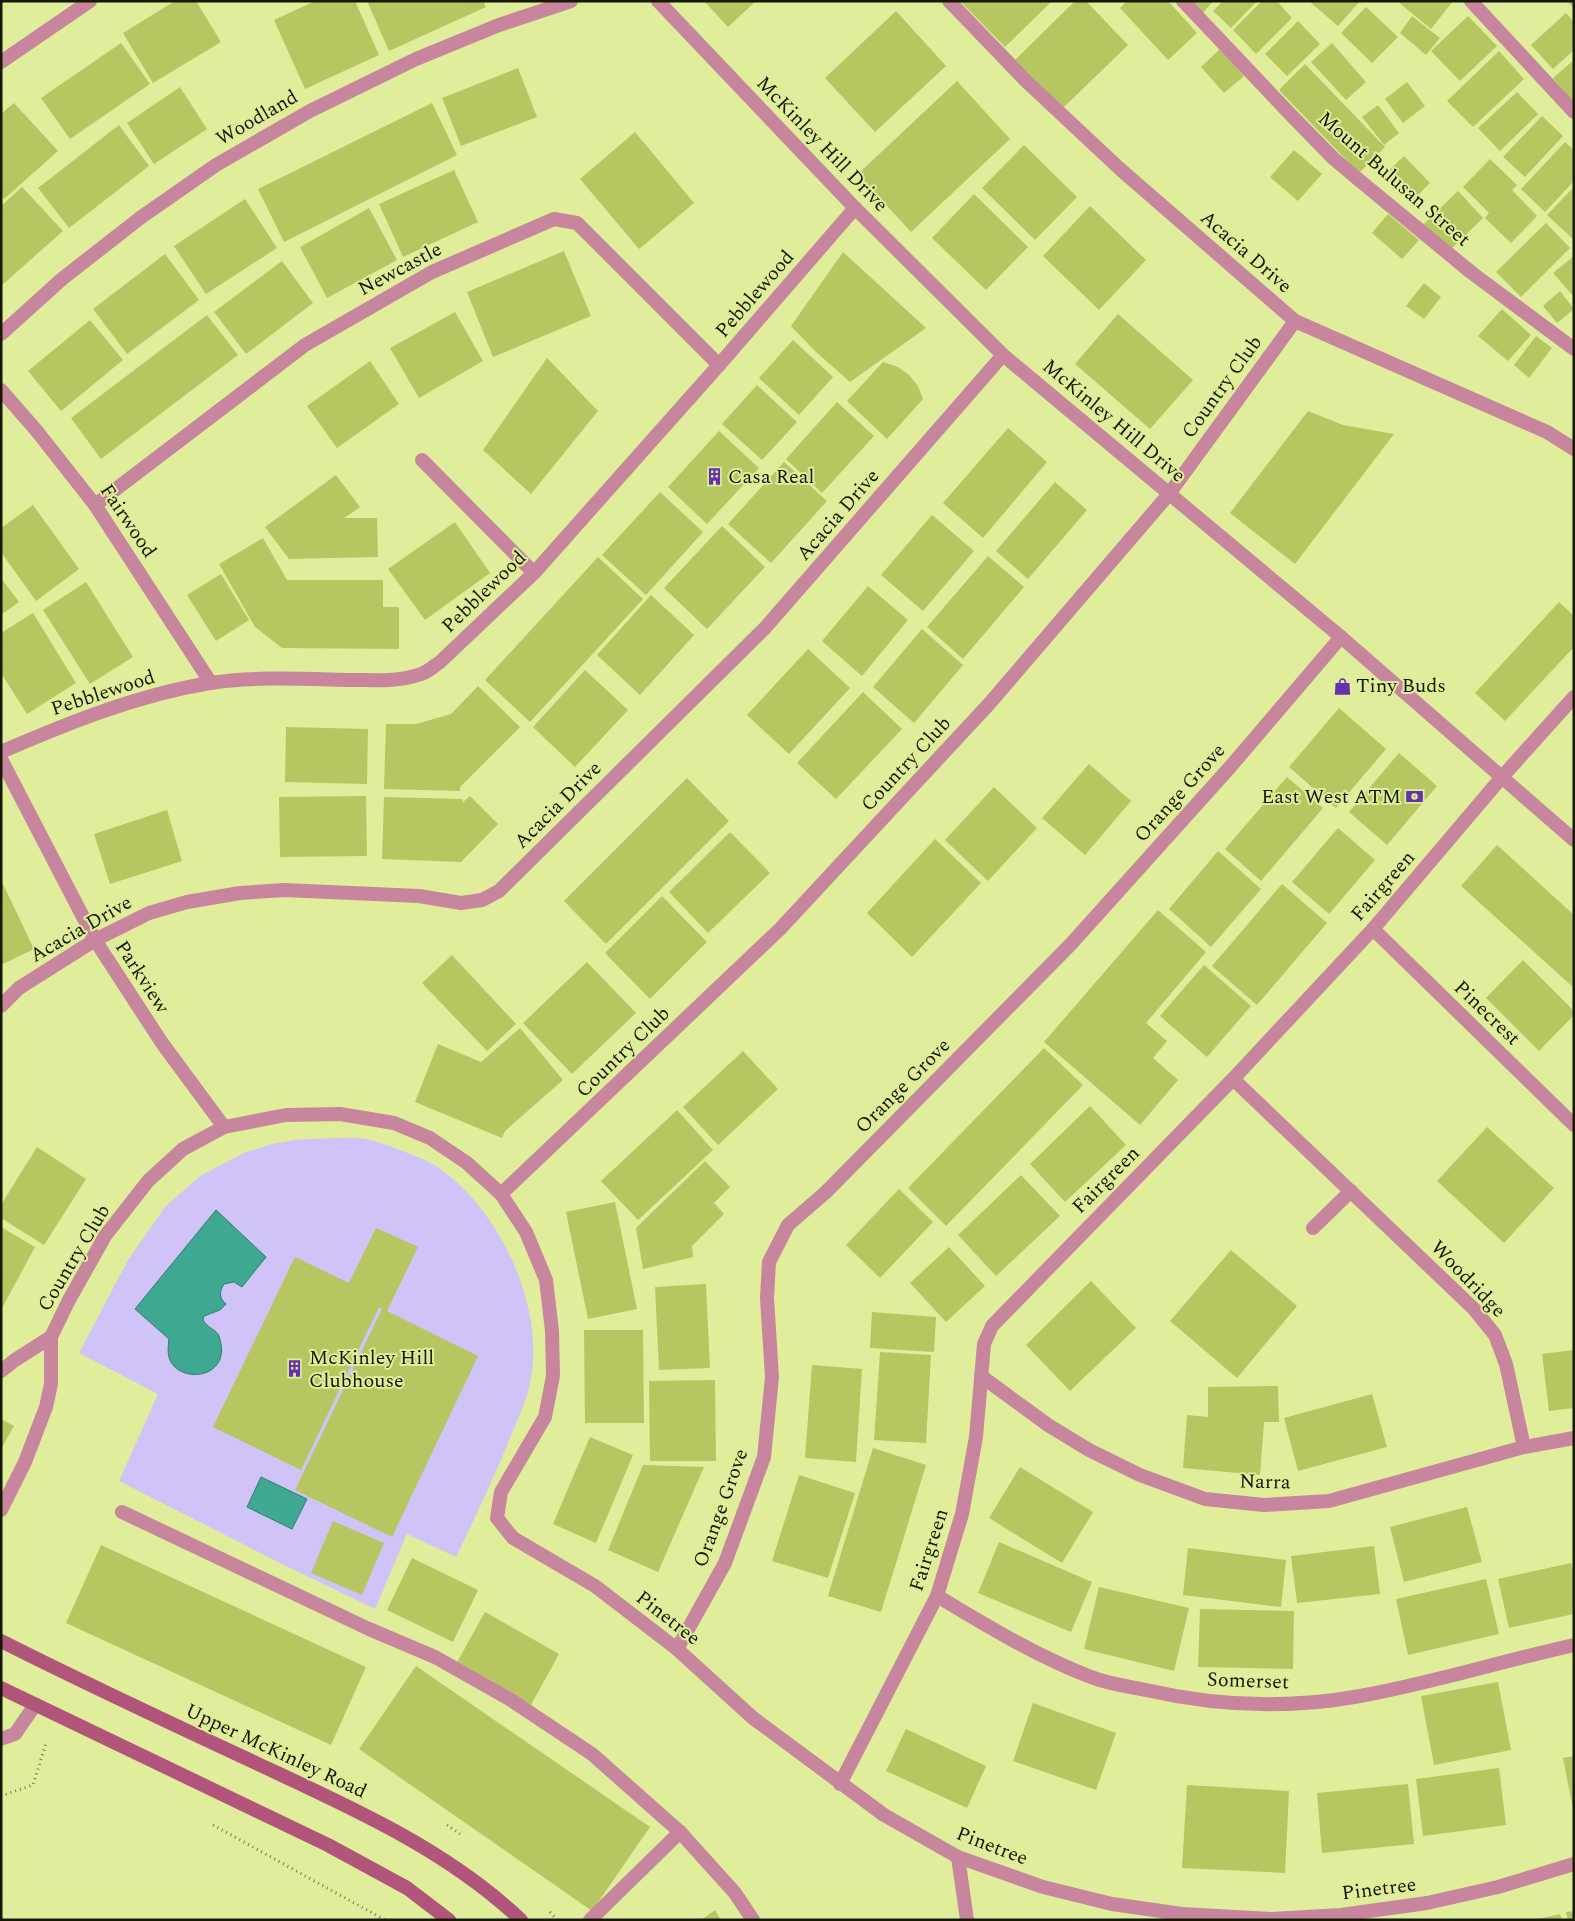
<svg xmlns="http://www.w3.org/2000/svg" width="1575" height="1921" viewBox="0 0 1575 1921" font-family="Spectral,serif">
<rect width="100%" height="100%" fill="#e0ee9c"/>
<path fill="#d0c3f7" d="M332 1138C343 1138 355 1137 366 1139 378 1141 426 1159 436 1166 497 1206 542 1300 532 1372 530 1393 520 1414 512 1433 495 1475 476 1516 456 1557L407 1534 375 1609 280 1563 119 1481 158 1394 79 1353 128 1260 165 1207 200 1176 244 1153 272 1144 294 1140Z"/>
<g fill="#3fa892" stroke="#327d66">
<path d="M216 1210 266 1257 242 1287 234 1282 224 1284C219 1292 219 1298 226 1304L220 1310 204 1316 203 1320C207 1328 216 1329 219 1336 222 1344 223 1356 218 1363 208 1379 180 1378 171 1362 167 1355 168 1347 169 1339L135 1309Z"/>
<path d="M261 1477 307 1499 292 1529 247 1507Z"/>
</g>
<g fill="#b6c661">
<path d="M175 1H196L221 42 153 83 123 33Z"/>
<path d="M315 1H355L379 55 305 89 274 20Z"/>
<path d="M367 1H483L486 7 389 51Z"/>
<path d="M704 1H756L728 27Z"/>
<path d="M960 1H1052L1005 47Z"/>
<path d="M1075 1H1086L1128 45 1061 110 1014 61Z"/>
<path d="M1127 1H1168L1197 33 1168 60 1120 8Z"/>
<path d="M1190 1H1213L1203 13Z"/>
<path d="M1223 1H1257L1231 28 1213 11Z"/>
<path d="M1262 1H1277L1292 18 1256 54 1233 30Z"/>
<path d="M1309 1H1360L1338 26Z"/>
<path d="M1397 1H1453L1431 29Z"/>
<path d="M1567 1H1574V9Z"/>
<path d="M1366 7 1398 37 1372 63 1341 33Z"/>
<path d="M896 11 946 66 875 132 825 78Z"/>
<path d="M1566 13 1574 22V50L1553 69 1531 45Z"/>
<path d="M1412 16 1440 38 1426 55 1400 33Z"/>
<path d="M1468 16 1497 46 1460 81 1431 51Z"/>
<path d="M1298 21 1320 44 1287 76 1265 54Z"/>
<path d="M121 43 150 84 70 139 41 98Z"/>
<path d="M1332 43 1366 82 1346 100 1311 62Z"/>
<path d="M1220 49 1244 76 1224 93 1201 67Z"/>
<path d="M1499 51 1524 79 1473 127 1447 101Z"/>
<path d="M1574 60V103L1553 78Z"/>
<path d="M1305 64 1385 147 1359 173 1279 90Z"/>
<path d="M518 68 537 117 461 146 442 98Z"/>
<path d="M957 81 1010 139 911 232 858 174Z"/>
<path d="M1407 82 1425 106 1403 123 1385 99Z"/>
<path d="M180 87 207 129 154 164 127 123Z"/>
<path d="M1517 92 1538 114 1500 151 1478 128Z"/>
<path d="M14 103 58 151 4 199 1 196V114Z"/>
<path d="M432 103 457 155 284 242 258 189Z"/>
<path d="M1378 105 1399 133 1384 145 1362 117Z"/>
<path d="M1542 116 1563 136 1525 177 1503 157Z"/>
<path d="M119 125 149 166 69 228 38 188Z"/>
<path d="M635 132 694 203 639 249 580 179Z"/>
<path d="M1565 142 1574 150V181L1545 212 1521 189Z"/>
<path d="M1024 145 1077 197 1035 240 982 188Z"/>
<path d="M1294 150 1322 174 1298 201 1270 177Z"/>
<path d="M1404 156 1430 183 1413 200 1386 173Z"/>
<path d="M1490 159 1517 185 1512 190 1537 216 1511 243 1485 218 1489 213 1463 187Z"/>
<path d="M454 170 478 222 403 257 379 204Z"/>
<path d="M22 187 63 231 1 286V206Z"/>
<path d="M1574 187V240L1547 215Z"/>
<path d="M1458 191 1483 218 1448 252 1423 225Z"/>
<path d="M974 194 1028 247 986 290 932 238Z"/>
<path d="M245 199 277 248 206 294 174 246Z"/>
<path d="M1090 206 1146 260 1099 310 1043 256Z"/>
<path d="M369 208 397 260 327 298 300 247Z"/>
<path d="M1388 214 1419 240 1402 259 1372 233Z"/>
<path d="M1546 223 1570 248 1521 297 1496 272Z"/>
<path d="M564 251 591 316 493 357 467 292Z"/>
<path d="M843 252 926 328 850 382 815 351 791 326Z"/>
<path d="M165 254 199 300 127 354 93 309Z"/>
<path d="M1574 256V297L1553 273Z"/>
<path d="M282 261 313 303 246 354 214 312Z"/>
<path d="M1424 283 1441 297 1424 319 1406 306Z"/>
<path d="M1560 291 1574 309 1557 323 1543 306Z"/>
<path d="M1502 309 1531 335 1508 361 1478 336Z"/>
<path d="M455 312 483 361 419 398 390 348Z"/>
<path d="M1118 314 1193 380 1150 429 1075 364Z"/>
<path d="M207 315 238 355 101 459 71 418Z"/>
<path d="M90 320 123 360 61 411 28 371Z"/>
<path d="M1536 336 1552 348 1529 378 1514 365Z"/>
<path d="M793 340 833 377 799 415 759 378Z"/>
<path d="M547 358 598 411 531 494 483 450Z"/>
<path d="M370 361 399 404 337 448 307 406Z"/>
<path d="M883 362 898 367 909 375 918 386 923 399 887 439 847 401Z"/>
<path d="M757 385 797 422 762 460 722 424Z"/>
<path d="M837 402 874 436 822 493 786 459Z"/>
<path d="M1308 411 1343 425 1394 434 1295 564 1230 513Z"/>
<path d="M1008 428 1047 462 983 538 943 503Z"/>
<path d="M719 431 759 468 707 524 668 487Z"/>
<path d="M784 462 827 501 771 563 728 524Z"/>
<path d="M336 475 360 507 344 518H377L378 557 289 559 265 527Z"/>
<path d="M1055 482 1087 510 1028 579 996 551Z"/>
<path d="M660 492 703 532 646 595 602 555Z"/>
<path d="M33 505 79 569 36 601 1 552V528Z"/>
<path d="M932 515 974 551 923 611 881 575Z"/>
<path d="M455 522 490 573 425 620 388 569Z"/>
<path d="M722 526 765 567 707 629 664 588Z"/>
<path d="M263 538 287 580H383V607H399V649L282 648 255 627 219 564Z"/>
<path d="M988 556 1024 587 963 659 927 627Z"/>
<path d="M598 557 643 599 530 722 485 680Z"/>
<path d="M221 574 249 620 216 641 187 595Z"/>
<path d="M1 578 19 602 1 615Z"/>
<path d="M86 582 133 657 90 684 43 610Z"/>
<path d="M868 586 908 620 862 676 822 641Z"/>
<path d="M651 595 694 635 640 695 597 655Z"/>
<path d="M1559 602 1574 616V647L1505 721 1475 693Z"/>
<path d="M33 613 76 683 27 714 1 673V633Z"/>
<path d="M922 629 963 665 914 723 873 687Z"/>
<path d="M808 649 850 688 789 754 747 715Z"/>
<path d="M585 670 628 710 575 767 533 727Z"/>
<path d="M478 686 520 727 460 787V791L384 789 386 724H416L451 714Z"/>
<path d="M863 692 902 729 836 799 797 763Z"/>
<path d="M1339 708 1386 749 1336 808 1289 767Z"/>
<path d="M286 727 368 729 367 784 285 782Z"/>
<path d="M1399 753 1437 786 1387 845 1349 812Z"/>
<path d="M1089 764 1131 801 1085 855 1042 818Z"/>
<path d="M1287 777 1323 808 1261 881 1225 849Z"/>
<path d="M687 778 729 821 606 944 564 901Z"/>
<path d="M994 787 1037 828 988 881 945 840Z"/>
<path d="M366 796 367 856 280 857 279 797Z"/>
<path d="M470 796 498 824 461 862 382 859 384 797 463 799 462 803Z"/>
<path d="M167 810 182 861 110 884 94 834Z"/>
<path d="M1338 828 1375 860 1329 914 1292 882Z"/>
<path d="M730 832 770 873 708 933 669 892Z"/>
<path d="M935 839 981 883 912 957 867 913Z"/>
<path d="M1497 845 1574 915V988L1461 886Z"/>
<path d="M1218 851 1261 889 1211 947 1169 909Z"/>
<path d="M1 880 34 949 1 965Z"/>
<path d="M1282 884 1327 923 1257 1005 1212 966Z"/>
<path d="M662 896 707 942 650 999 605 953Z"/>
<path d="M1158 910 1206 952 1146 1023 1167 1041 1153 1058 1178 1080 1140 1125 1044 1042Z"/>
<path d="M452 955 516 1024 487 1051 422 983Z"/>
<path d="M1523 960 1574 1011V1015L1539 1051 1486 998Z"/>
<path d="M587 962 636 1013 572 1074 523 1023Z"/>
<path d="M1204 965 1251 1006 1207 1057 1160 1016Z"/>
<path d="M520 1028 563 1080 505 1131 502 1138 415 1102 438 1044 481 1062Z"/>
<path d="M1044 1048 1083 1085 946 1226 908 1188Z"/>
<path d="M743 1051 778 1089 718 1145 683 1107Z"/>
<path d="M1090 1106 1126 1145 1065 1202 1030 1164Z"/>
<path d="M677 1110 713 1150 638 1220 601 1181Z"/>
<path d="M1487 1127 1554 1188 1504 1243 1437 1181Z"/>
<path d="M37 1147 86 1179 44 1245 1 1218V1205Z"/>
<path d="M705 1161 730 1187 714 1203 724 1214 692 1246 693 1257 643 1269 636 1228Z"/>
<path d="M1021 1175 1060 1216 996 1276 958 1235Z"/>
<path d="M899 1189 933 1222 880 1278 846 1245Z"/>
<path d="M615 1202 637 1309 588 1319 566 1212Z"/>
<path d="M1 1227 35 1247 1 1310Z"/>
<path d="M376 1228 418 1247 387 1311 478 1356 392 1537 295 1490 382 1309 379 1307 301 1470 213 1427 295 1257 349 1283Z"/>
<path d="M949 1247 985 1286 946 1322 910 1283Z"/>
<path d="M1231 1250 1297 1306 1237 1378 1170 1321Z"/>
<path d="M1091 1281 1136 1328 1070 1391 1026 1345Z"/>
<path d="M706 1284 710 1368 659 1370 655 1287Z"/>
<path d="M872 1312 936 1317 934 1352 870 1348Z"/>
<path d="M584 1330H643L644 1423H585Z"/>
<path d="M1574 1350V1408L1549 1411 1542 1354Z"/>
<path d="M880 1352 931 1355 926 1443 874 1440Z"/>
<path d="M812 1365 862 1369 856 1462 805 1458Z"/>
<path d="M715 1380 716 1461H650L649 1381Z"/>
<path d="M1278 1386 1279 1422H1264L1260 1475 1183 1468 1187 1415 1208 1417V1387Z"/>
<path d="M1372 1394 1387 1447 1298 1471 1284 1418Z"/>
<path d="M1 1419 14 1426 1 1449Z"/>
<path d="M590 1437 633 1455 596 1543 553 1524Z"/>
<path d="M873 1448 926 1465 881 1612 828 1596Z"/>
<path d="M643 1465 704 1467 658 1572 608 1550Z"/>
<path d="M1020 1467 1093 1512 1062 1563 989 1518Z"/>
<path d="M799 1475 855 1493 828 1578 772 1561Z"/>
<path d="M1467 1507 1482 1562 1404 1582 1390 1527Z"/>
<path d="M333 1521 384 1543 362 1595 311 1573Z"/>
<path d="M999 1542 1092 1582 1071 1632 978 1593Z"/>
<path d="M101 1545 366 1667 331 1745 66 1623Z"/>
<path d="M1374 1546 1380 1594 1297 1603 1291 1556Z"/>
<path d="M1188 1548 1286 1560 1281 1607 1183 1595Z"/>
<path d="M412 1558 478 1590 453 1642 387 1610Z"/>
<path d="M1571 1563 1574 1574V1614L1509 1628 1498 1579Z"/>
<path d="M1486 1579 1499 1634 1408 1655 1396 1599Z"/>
<path d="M1099 1587 1189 1608 1174 1671 1084 1649Z"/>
<path d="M1200 1609 1294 1611 1293 1669 1198 1667Z"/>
<path d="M485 1612 559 1654 531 1705 456 1664Z"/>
<path d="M416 1666 650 1827 592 1911 359 1749Z"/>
<path d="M1498 1682 1511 1750 1434 1765 1421 1696Z"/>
<path d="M1033 1703 1116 1733 1096 1790 1013 1761Z"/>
<path d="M906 1729 986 1766 967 1808 886 1771Z"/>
<path d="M1574 1756V1809H1573L1563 1758Z"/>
<path d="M1499 1768 1506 1825 1423 1836 1416 1779Z"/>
<path d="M1408 1784 1414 1844 1322 1853 1317 1793Z"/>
<path d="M1187 1785 1289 1791 1285 1873 1182 1868Z"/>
<path d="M715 1910 721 1920H701Z"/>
<path d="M1574 1911V1920H1568L1566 1912Z"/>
<path d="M1560 1914 1562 1920H1538V1919Z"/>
</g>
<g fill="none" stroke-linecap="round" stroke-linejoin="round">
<g stroke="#717a47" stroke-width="3" stroke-dasharray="1 4" stroke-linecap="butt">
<path d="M1 1796 33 1785 46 1743"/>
<path d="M213 1825 385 1920"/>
<path d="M447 1825 460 1834"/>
<path d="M550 1912 557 1920"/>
</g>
<g stroke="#c7869d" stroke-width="14">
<path d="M422 460 534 573"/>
<path d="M122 1512 369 1629 435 1657 511 1700 592 1754 680 1832 735 1893 753 1920"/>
<path d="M1 1739 15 1734 35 1705"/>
<path d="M590 1920 680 1832"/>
</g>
<g stroke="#c7869d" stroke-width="14">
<path d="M658 1 855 208 1003 355 1341 637 1574 840"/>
<path d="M949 1 1026 81 1120 169 1295 321 1547 432 1574 449"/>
<path d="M1183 1 1291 115 1333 158 1359 180 1472 273 1574 349"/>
<path d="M1471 1 1574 112"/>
<path d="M1 62 90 1"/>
<path d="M1 334 62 279 140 218 216 165 310 111 416 59 499 25 571 1"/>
<path d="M1 390 36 430 95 505 211 683"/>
<path d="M95 505 305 345 432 272 554 219 577 223 719 365"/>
<path d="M1 752C68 723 137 695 210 683 256 676 306 679 353 680 376 680 399 682 421 674 428 672 434 666 440 662L534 573 719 365 855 208"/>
<path d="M1 759 95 940 162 1043 224 1127"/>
<path d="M1373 929 1574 1125"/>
<path d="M1 1006 19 988 95 940 149 913 187 902 240 893 284 890 419 896 461 903 482 900 499 891 765 628 1003 355"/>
<path d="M1233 1079 1474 1309 1495 1335 1506 1364 1524 1447"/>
<path d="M501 1194 780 929 989 704 1169 494 1295 321"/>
<path d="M1313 1228 1351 1191"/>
<path d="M1 1371 15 1360 51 1337"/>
<path d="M981 1376 1048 1425 1089 1450 1140 1475 1205 1499 1264 1505 1329 1501 1524 1447 1574 1438"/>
<path d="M1 1510 25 1462 46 1407 51 1384V1337L69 1300 105 1236 148 1181 183 1149 224 1127 286 1115 340 1114 394 1123 430 1138 467 1163 501 1194 526 1232 546 1280 552 1331 553 1376 545 1417 501 1492 497 1518 513 1538 595 1586 677 1649 753 1718 884 1815 958 1857 1043 1887 1112 1904 1182 1914 1271 1919 1341 1915 1427 1903 1498 1887 1574 1864"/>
<path d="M937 1596C987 1626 1036 1656 1091 1677 1108 1684 1128 1686 1146 1690 1216 1706 1289 1709 1360 1696 1432 1683 1502 1661 1574 1645"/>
<path d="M677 1649 725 1563 764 1457 772 1377 767 1298 769 1262 788 1225 826 1192 1071 944 1231 766 1341 637"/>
<path d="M840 1784 937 1596 962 1514 976 1437 984 1344 992 1326 1233 1079 1373 929 1502 777 1574 697"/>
<path d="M958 1857 967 1920"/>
</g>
<g stroke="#b2557a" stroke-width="14">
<path d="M1 1641C86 1684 172 1724 258 1764 350 1807 446 1849 521 1920"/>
<path d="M1 1688 328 1845 407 1888 449 1920"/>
</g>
</g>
<defs>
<symbol id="building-bare" viewBox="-9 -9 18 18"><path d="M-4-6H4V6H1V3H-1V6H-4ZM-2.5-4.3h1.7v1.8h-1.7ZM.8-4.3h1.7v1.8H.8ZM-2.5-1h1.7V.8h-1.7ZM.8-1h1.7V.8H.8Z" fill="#6333ab" stroke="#e0ee9c" stroke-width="2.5" paint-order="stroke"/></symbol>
<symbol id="shop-bare" viewBox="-9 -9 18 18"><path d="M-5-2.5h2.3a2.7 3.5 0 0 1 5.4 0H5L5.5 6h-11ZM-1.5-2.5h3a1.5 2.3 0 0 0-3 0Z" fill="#6333ab" stroke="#e0ee9c" stroke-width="2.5" paint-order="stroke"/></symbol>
<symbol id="bank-bare" viewBox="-9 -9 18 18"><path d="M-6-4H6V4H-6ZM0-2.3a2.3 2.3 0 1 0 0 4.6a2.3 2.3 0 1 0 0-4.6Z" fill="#6333ab" stroke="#e0ee9c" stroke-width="2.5" paint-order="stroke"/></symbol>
</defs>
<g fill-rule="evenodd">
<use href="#building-bare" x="702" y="464" width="25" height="25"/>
<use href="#shop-bare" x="1330" y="674" width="25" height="25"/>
<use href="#bank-bare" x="1402" y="784" width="25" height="25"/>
<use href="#building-bare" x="282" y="1356" width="25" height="25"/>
</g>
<g text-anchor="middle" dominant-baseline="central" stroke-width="4" stroke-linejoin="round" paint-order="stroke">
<g font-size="20" fill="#151900" stroke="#e0ee9c">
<text transform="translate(257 118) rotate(-30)">Woodland</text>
<text transform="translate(822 144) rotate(46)">McKinley Hill Drive</text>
<text transform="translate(1394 179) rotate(41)">Mount Bulusan Street</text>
<text transform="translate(1246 252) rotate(41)">Acacia Drive</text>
<text transform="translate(400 269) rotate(-28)">Newcastle</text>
<text transform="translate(755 294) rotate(-49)">Pebblewood</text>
<text transform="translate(1222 387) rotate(-54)">Country Club</text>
<text transform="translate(1114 421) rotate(40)">McKinley Hill Drive</text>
<text transform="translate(838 515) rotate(-49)">Acacia Drive</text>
<text transform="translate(128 521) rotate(56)">Fairwood</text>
<text transform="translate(484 592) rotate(-44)">Pebblewood</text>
<text transform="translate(103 693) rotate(-18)">Pebblewood</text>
<text transform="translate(906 764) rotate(-47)">Country Club</text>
<text transform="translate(1180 793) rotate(-48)">Orange Grove</text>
<text transform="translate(558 805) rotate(-45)">Acacia Drive</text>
<text transform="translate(1383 886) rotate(-49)">Fairgreen</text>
<text transform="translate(81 929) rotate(-30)">Acacia Drive</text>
<text transform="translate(142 977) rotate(57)">Parkview</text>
<text transform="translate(1487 1013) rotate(44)">Pinecrest</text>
<text transform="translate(623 1052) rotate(-44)">Country Club</text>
<text transform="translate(903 1086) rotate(-45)">Orange Grove</text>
<text transform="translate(1106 1180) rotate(-45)">Fairgreen</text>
<text transform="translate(74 1258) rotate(-59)">Country Club</text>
<text transform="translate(1468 1279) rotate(46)">Woodridge</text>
<text transform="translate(1265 1482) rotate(1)">Narra</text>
<text transform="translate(721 1508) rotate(-70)">Orange Grove</text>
<text transform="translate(929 1550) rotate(-72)">Fairgreen</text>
<text transform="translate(668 1618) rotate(38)">Pinetree</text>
<text transform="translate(1248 1681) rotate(2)">Somerset</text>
<text transform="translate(276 1751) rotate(25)">Upper McKinley Road</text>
<text transform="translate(992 1846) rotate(21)">Pinetree</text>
<text transform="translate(1379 1889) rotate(-7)">Pinetree</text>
</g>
<g font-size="20" fill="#151900" stroke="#e0ee9c" text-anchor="start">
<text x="728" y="477">Casa Real</text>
<text x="1356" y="686">Tiny Buds</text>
<text x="1401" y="797" text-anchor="end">East West ATM</text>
<text x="309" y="1358">McKinley Hill<tspan x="309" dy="23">Clubhouse</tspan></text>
</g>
</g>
<rect width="1575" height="1921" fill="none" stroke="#151900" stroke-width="5"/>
</svg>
